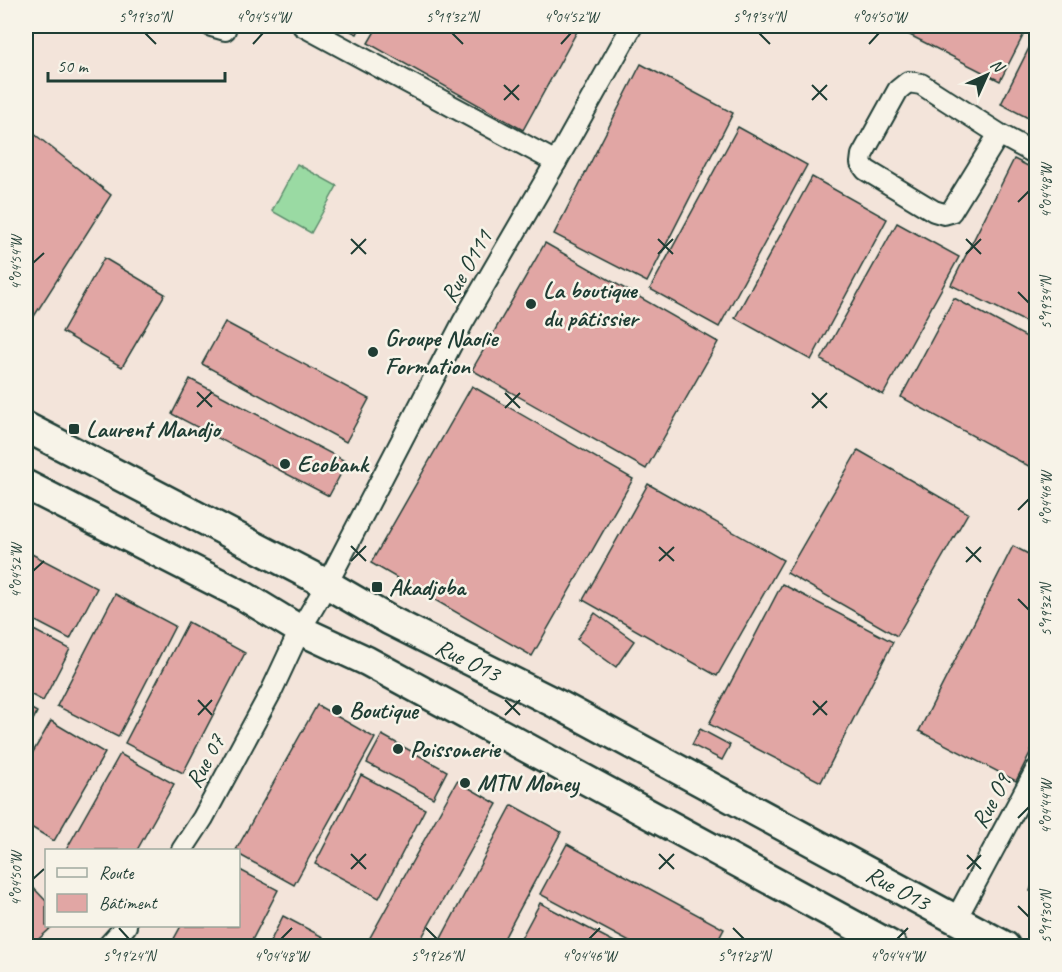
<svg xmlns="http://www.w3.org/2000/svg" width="1062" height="972" viewBox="0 0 1062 972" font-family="Caveat,sans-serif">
<rect width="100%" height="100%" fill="#f3e4da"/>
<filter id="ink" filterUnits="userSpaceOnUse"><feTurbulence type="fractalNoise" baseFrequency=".0167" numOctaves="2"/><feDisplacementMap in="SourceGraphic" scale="12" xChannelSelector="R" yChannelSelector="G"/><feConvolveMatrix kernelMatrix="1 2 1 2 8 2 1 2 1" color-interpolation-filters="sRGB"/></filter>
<g filter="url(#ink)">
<path fill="#9adaa3" stroke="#5c8c6c" stroke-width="1.5" d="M297 164 337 186 311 233 272 211Z"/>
<g fill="#e1a6a4" stroke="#1f3d34" stroke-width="1.5">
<path d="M340 26H361L357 34Z"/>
<path d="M378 26H580L523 130 368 43Z"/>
<path d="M892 26H1028L1000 81Z"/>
<path d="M1036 34V122L1001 104Z"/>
<path d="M641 64 733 113 647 282 554 234Z"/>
<path d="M738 127 807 165 719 327 650 289Z"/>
<path d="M28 129 111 195 26 329V132Z"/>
<path d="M1014 159 1036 170V327L951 285Z"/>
<path d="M812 177 887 219 811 360 735 318Z"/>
<path d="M897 223 959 257 883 395 821 360Z"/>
<path d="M545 243 718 342 646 469 472 370Z"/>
<path d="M104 258 165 294 122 367 62 332Z"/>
<path d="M954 298 1036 342V470L901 397Z"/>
<path d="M225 322 369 399 346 442 202 364Z"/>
<path d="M190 379 347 462 329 496 172 414Z"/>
<path d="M472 386 633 479 532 656 371 563Z"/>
<path d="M858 450 968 513 897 636 787 573Z"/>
<path d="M648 484 783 560 717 676 583 600Z"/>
<path d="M1013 546 1036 558V741L1016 781 919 731Z"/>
<path d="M26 551 97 588 70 639 26 616Z"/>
<path d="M782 584 893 642 821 782 709 724Z"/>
<path d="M115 594 175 626 118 737 57 706Z"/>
<path d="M595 613 634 641 616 667 577 639Z"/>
<path d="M188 622 245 653 183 773 125 743Z"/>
<path d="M26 626 70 649 43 701 26 692Z"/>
<path d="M317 705 375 738 294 885 238 854V850H236Z"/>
<path d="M26 706 37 712 26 734Z"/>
<path d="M51 721 105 753 54 841 26 824V764Z"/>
<path d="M700 729 730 745 722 760 692 745Z"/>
<path d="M382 735 447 771 433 798 367 763Z"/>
<path d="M120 754 174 784 137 850H66Z"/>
<path d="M361 775 425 809 379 898 315 864Z"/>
<path d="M457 781 497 804 417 946H372L367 943Z"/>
<path d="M512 805 561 832 500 946H437Z"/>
<path d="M567 844 724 929 715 946H637L540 894Z"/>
<path d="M238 869 278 890 249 946H170L181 926H238Z"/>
<path d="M1036 874V893L1030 891Z"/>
<path d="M26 880 46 901V926H53L31 946H26Z"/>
<path d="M540 903 622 946H517Z"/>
<path d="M283 916 323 937 318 946H268Z"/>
</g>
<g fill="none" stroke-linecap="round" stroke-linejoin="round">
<defs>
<g id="minor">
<path d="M211 26 225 30"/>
<path d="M303 26 556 162"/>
<path d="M999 134 951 212 944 214 934 211 866 170 861 163 862 155 898 90 908 82 921 84 999 134 1036 154"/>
<path d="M182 850 203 818 271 692 300 630 327 584 463 322 556 162 632 26"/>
<path d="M956 919 1036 770"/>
<path d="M108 946 126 926"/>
</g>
<g id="secondary">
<path d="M26 427 327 584 389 620 561 706 1005 946"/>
<path d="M26 485 244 596 300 630 367 661 892 946"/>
</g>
</defs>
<use href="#minor" stroke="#1f3d34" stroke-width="24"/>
<use href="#secondary" stroke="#1f3d34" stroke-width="33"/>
<use href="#minor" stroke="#f7f3e8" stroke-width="20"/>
<use href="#secondary" stroke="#f7f3e8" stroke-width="28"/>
</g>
</g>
<path fill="none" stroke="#1f3d34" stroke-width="2" d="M145 33 156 44M452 33 463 44M759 33 770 44M253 44 263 33M561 44 571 33M869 44 879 33M504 85 519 100M812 85 827 100M504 100 519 85M812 100 827 85M1018 202 1029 191M351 239 366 254M658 239 673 254M966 239 981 254M351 254 366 239M658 254 673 239M966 254 981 239M33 263 44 253M1018 292 1029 303M197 392 212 407M505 393 520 408M812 393 827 408M197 407 212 392M505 408 520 393M812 408 827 393M1018 510 1029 499M351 546 366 561M659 547 674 561M966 547 981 562M351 561 366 546M659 561 674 547M966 562 981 547M33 571 44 561M1018 599 1029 610M198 700 212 715M505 700 520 715M813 701 827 715M198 715 212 700M505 715 520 700M813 715 827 701M1018 818 1029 807M351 854 366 869M659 854 674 869M967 855 981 869M351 869 366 854M659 869 674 854M967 869 981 855M33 879 44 869M1018 906 1029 917M119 928 129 939M426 928 437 939M733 928 744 939M281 939 292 928M589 939 600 928M897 939 908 928"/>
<g fill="#1f3d34" stroke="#f7f3e8" stroke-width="2">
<circle cx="531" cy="304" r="6"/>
<circle cx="373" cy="352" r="6"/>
<rect x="68" y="423" width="12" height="12" rx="3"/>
<circle cx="285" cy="464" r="6"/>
<rect x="371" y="581" width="12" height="12" rx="3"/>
<circle cx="337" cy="710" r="6"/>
<circle cx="398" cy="749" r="6"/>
<circle cx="465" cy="783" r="6"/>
</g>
<g text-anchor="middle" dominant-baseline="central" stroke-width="5" stroke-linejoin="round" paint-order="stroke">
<g font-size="24" fill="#1f3d34" stroke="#f7f3e8">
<text transform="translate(466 266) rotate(-60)">Rue O111</text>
<text transform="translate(468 660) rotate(26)">Rue O13</text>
<text transform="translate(205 761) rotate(-62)">Rue 07</text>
<text transform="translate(991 801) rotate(-62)">Rue O9</text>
<text transform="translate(898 888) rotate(28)">Rue O13</text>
</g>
<g font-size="24" font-weight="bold" fill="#1f3d34" stroke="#f7f3e8" text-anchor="start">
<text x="543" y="290">La boutique<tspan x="543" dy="28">du pâtissier</tspan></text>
<text x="385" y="338">Groupe Naolie<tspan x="385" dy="28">Formation</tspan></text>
<text x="86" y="429">Laurent Mandjo</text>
<text x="297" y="464">Ecobank</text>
<text x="389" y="587">Akadjoba</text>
<text x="349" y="710">Boutique</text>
<text x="410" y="749">Poissonerie</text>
<text x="477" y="783">MTN Money</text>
</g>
</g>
<rect width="1062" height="972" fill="none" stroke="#f7f3e8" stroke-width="66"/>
<rect x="45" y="849" width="195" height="78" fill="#f7f3e8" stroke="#a1aaa0" stroke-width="1.5"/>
<rect x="57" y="868" width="30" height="9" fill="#f7f3e8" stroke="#a1aaa0" stroke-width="1.5"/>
<text x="99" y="879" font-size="18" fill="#1f3d34">Route</text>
<rect x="57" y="894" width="30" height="18" fill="#e1a6a4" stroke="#a1aaa0" stroke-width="1.5"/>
<text x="99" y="909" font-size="18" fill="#1f3d34">Bâtiment</text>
<g transform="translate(987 75) rotate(45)" stroke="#f7f3e8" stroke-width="4.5" paint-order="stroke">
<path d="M0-4.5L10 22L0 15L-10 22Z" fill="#1f3d34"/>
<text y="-9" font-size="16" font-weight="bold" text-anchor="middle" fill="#1f3d34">N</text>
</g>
<path d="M48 72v9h177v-9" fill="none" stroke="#1f3d34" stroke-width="3"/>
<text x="57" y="72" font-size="18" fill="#1f3d34" stroke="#f7f3e8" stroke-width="4.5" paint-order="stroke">50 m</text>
<rect x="33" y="33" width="996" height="906" fill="none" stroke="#1f3d34" stroke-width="2"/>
<g font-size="15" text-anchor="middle" fill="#1f3d34">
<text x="145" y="22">5°19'30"N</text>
<text x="263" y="22">4°04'54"W</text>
<text x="452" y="22">5°19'32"N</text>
<text x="571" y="22">4°04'52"W</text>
<text x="759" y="22">5°19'34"N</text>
<text x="879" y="22">4°04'50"W</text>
<text transform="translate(1046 191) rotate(-90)" y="5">4°04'48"W</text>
<text transform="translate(16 263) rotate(-90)" y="5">4°04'54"W</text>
<text transform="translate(1046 303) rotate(-90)" y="5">5°19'34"N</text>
<text transform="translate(1046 499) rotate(-90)" y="5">4°04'46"W</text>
<text transform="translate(16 571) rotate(-90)" y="5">4°04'52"W</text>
<text transform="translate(1046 610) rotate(-90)" y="5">5°19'32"N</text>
<text transform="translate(1046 807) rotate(-90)" y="5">4°04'44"W</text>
<text transform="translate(16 879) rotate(-90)" y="5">4°04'50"W</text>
<text transform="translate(1046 917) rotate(-90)" y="5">5°19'30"N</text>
<text x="129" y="961">5°19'24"N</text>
<text x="281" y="961">4°04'48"W</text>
<text x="437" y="961">5°19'26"N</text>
<text x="589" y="961">4°04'46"W</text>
<text x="744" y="961">5°19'28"N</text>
<text x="897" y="961">4°04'44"W</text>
</g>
</svg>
